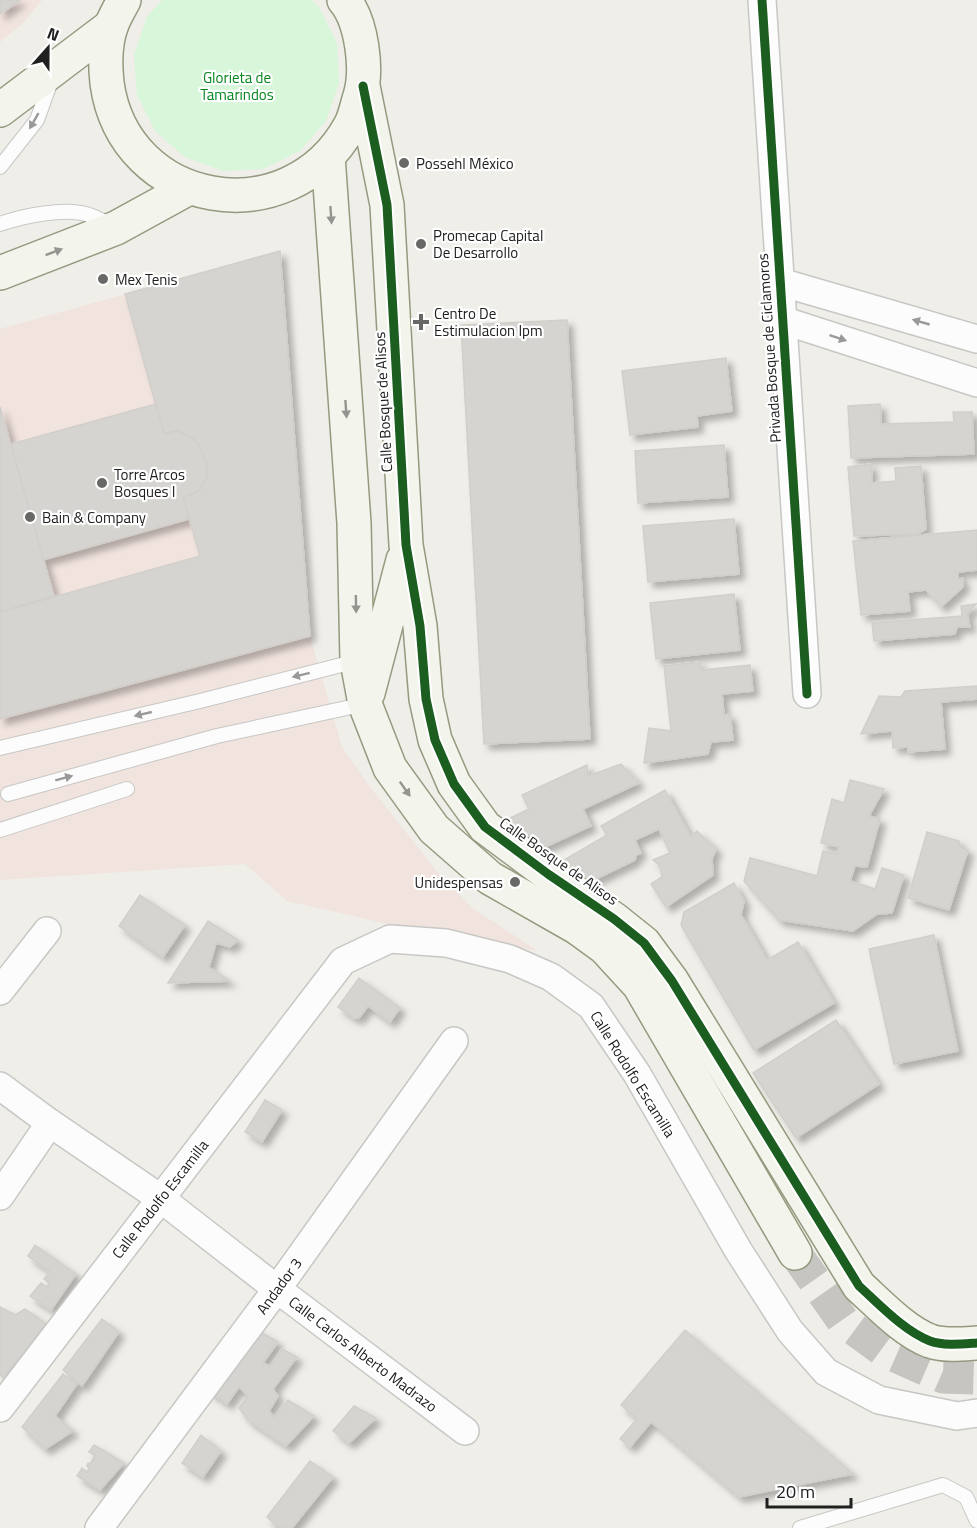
<svg xmlns="http://www.w3.org/2000/svg" width="977" height="1528" viewBox="0 0 977 1528" font-family="'Titillium Web',sans-serif">
<defs>
<filter id="shadow"><feDropShadow dx="5.5" dy="5.5" stdDeviation="3" flood-color="#0004"/></filter>
</defs>
<rect width="100%" height="100%" fill="#efeee9"/>
<g fill="#f1e3de">
<path d="M0 0H42L22 24 0 42Z"/>
<path d="M280 251 310 636 342 747 370 787 435 869 472 908 538 951 441 936 287 901 245 864 0 880V329Z"/>
</g>
<path fill="#d7f6da" d="M162 0H311L319 7 337 43 339 83 326 121 300 151 263 169 223 171 185 157 155 131 137 95 134 55 147 17Z"/>
<g fill="#d5d4d0" stroke="#d2cfca" stroke-width="1.5" filter="url(#shadow)">
<path d="M0 0H20L0 14Z"/>
<path d="M280 251 310 636 0 719V612L200 556 183 497 193 494 201 488 207 477V464L198 443 188 435 176 431 164 434 125 294Z"/>
<path d="M567 320 590 739 484 744 461 325Z"/>
<path d="M726 358 732 411 697 416 698 427 630 435 622 371Z"/>
<path d="M156 404 164 434 176 431 188 435 198 443 207 464V477L201 488 193 494 183 497 189 519 0 572V447Z"/>
<path d="M880 404 881 424 954 422 953 412H972L974 454 851 458 848 406Z"/>
<path d="M0 407 54 596 0 612Z"/>
<path d="M724 445 728 497 638 503 635 451Z"/>
<path d="M871 464 872 483 896 481 895 468 921 466 926 529 918 534 854 536 848 467Z"/>
<path d="M734 519 739 574 648 582 643 526Z"/>
<path d="M977 530V570L958 572V579L963 578V587L941 607 926 590 908 592 910 611 861 615 853 541Z"/>
<path d="M734 594 740 650 656 659 650 603Z"/>
<path d="M976 604 967 614 970 627H957L955 634 874 641 872 623 962 616 961 606Z"/>
<path d="M700 662 701 670 750 665 753 691 722 694 724 715 730 714 733 740 711 742 708 754 644 763 649 728 671 731 664 666Z"/>
<path d="M977 686V699L941 702 945 749 908 752V747L893 748 892 731 861 734 879 696 901 697 905 691Z"/>
<path d="M621 764 639 783 583 809 591 826 534 852 500 823 529 809 522 795 587 765 588 776Z"/>
<path d="M850 780 884 789 869 816 880 819 867 867 855 866 850 881 875 889 882 868 904 875 892 913 877 914 853 931 779 920 744 881 750 858 817 876 823 851 837 854 839 847 821 843 832 799 844 803Z"/>
<path d="M665 790 691 837 697 831 716 849 712 859 713 875 666 907 651 884 662 877 660 866 653 860 670 853 659 829 635 840 641 853 636 855 635 860 590 882 552 867 607 835 601 826Z"/>
<path d="M927 832 959 841 960 847 968 850 949 910 908 898Z"/>
<path d="M734 883 744 901 741 915 767 960 798 942 834 1003 754 1050 681 925 684 912Z"/>
<path d="M140 895 185 925 163 957 119 926Z"/>
<path d="M208 921 238 940 230 947 216 943 209 967 230 981 168 983Z"/>
<path d="M934 935 958 1051 894 1064 869 949Z"/>
<path d="M359 978 400 1008 390 1022 368 1006 359 1018H354L338 1007Z"/>
<path d="M836 1020 879 1084 796 1138 753 1073Z"/>
<path d="M265 1100 282 1110 262 1142 245 1132Z"/>
<path d="M35 1245 76 1274 51 1310 30 1296 41 1283 47 1287 49 1283 44 1279 50 1272 28 1256Z"/>
<path d="M0 1307 15 1315 25 1309 46 1324 3 1378 0 1375Z"/>
<path d="M102 1319 119 1332 82 1386 63 1370Z"/>
<path d="M250 1326 278 1342 263 1363 270 1366 282 1349 297 1357 273 1389 278 1396 269 1411 274 1417 288 1400 314 1416 286 1446 248 1420 239 1408 248 1396 239 1387 227 1404 206 1389Z"/>
<path d="M685 1330 853 1474 739 1497 651 1422 630 1447 620 1439 637 1419 621 1405Z"/>
<path d="M63 1374 77 1384 55 1416 73 1431 45 1449 22 1427Z"/>
<path d="M354 1406 376 1418 349 1443 333 1431Z"/>
<path d="M201 1435 221 1451 203 1477 182 1463Z"/>
<path d="M94 1445 124 1463 100 1490 77 1476 82 1468 87 1472 89 1468 87 1466 88 1463 90 1464 95 1455 89 1452Z"/>
<path d="M310 1461 333 1477 292 1528H279L267 1517Z"/>
</g>
<g fill="none" stroke-linecap="round" stroke-linejoin="round">
<path stroke="#c6c5c1" stroke-width="33" stroke-dasharray="33 16" stroke-linecap="butt" d="M795 1253 843 1321 884 1351 943 1377 977 1378"/>
<defs>
<g id="lane">
<path d="M0 167 37 120 51 81"/>
<path d="M0 224C23 216 65 207 89 215 97 217 104 222 111 225"/>
<path d="M0 748 200 701 357 661"/>
<path d="M8 794 217 736 365 704"/>
<path d="M0 830 127 789"/>
<path d="M800 1528 943 1485 966 1497 977 1521"/>
</g>
<g id="street">
<path d="M762 0 807 694"/>
<path d="M780 282 977 339"/>
<path d="M782 320 977 383"/>
<path d="M0 991 47 931"/>
<path d="M0 1086 50 1123 160 1198 277 1289 465 1431"/>
<path d="M0 1196 50 1123"/>
<path d="M0 1408 343 961 390 939 446 943 510 959 551 977 591 1006 637 1074 738 1250 790 1331 826 1372 879 1400 957 1416 977 1413"/>
<path d="M99 1528 277 1289 454 1041"/>
</g>
<g id="secondary">
<path d="M124 0C120 8 115 16 112 24 105 42 105 65 107 83 124 208 289 237 350 126 355 117 357 105 360 96 368 70 362 21 344 0"/>
<path d="M363 86 387 205 406 545 420 626 426 699 435 740 454 784 485 827 548 874 614 919 644 943 672 981 859 1286C879 1304 904 1331 930 1341 944 1346 962 1344 977 1343"/>
<path d="M0 110 111 26"/>
<path d="M328 156 354 523 357 661 365 704 390 768 434 829 490 878 576 927 605 948 639 985 795 1253"/>
<path d="M0 273 116 228 189 188"/>
<path d="M368 693 403 560"/>
</g>
</defs>
<use href="#lane" stroke="#c7c7c5" stroke-width="16"/>
<use href="#street" stroke="#c7c7c5" stroke-width="30"/>
<use href="#secondary" stroke="#959a7f" stroke-width="36"/>
<use href="#lane" stroke="#fdfcfc" stroke-width="14"/>
<use href="#street" stroke="#fdfcfc" stroke-width="27"/>
<use href="#secondary" stroke="#f3f4ec" stroke-width="33"/>
<defs>
<g id="cycleway">
<path d="M762 0 807 694"/>
<path d="M363 86 387 205 406 545 420 626 426 699 435 740 454 784 485 827 548 874 614 919 644 943 672 981 859 1286C879 1304 904 1331 930 1341 944 1346 962 1344 977 1343"/>
</g>
</defs>
<use href="#cycleway" stroke="#fff" stroke-width="13"/>
<use href="#cycleway" stroke="#1b5e20" stroke-width="9"/>
</g>
<defs><path id="oneway-solid" d="M-6-.8H1V-3.2L6.5 0L1 3.2V.8H-6Z" transform="scale(1.5)"/></defs>
<g fill="#9a9999">
<use href="#oneway-solid" transform="translate(34 121) rotate(120)"/>
<use href="#oneway-solid" transform="translate(921 322) rotate(-164)"/>
<use href="#oneway-solid" transform="translate(838 338) rotate(18)"/>
<use href="#oneway-solid" transform="translate(301 675) rotate(166)"/>
<use href="#oneway-solid" transform="translate(143 714) rotate(167)"/>
<use href="#oneway-solid" transform="translate(64 778) rotate(-15)"/>
</g>
<g fill="#949590">
<use href="#oneway-solid" transform="translate(331 215) rotate(86)"/>
<use href="#oneway-solid" transform="translate(54 252) rotate(-21)"/>
<use href="#oneway-solid" transform="translate(346 409) rotate(86)"/>
<use href="#oneway-solid" transform="translate(356 604) rotate(89)"/>
<use href="#oneway-solid" transform="translate(405 789) rotate(55)"/>
</g>
<g fill="#686866" stroke="#fff" stroke-width="2">
<circle cx="404" cy="163" r="6"/>
<circle cx="421" cy="244" r="6"/>
<circle cx="103" cy="279" r="6"/>
<path d="M418 313h6v6h6v6h-6v6h-6v-6h-6v-6h6z"/>
<circle cx="102" cy="483" r="6"/>
<circle cx="30" cy="517" r="6"/>
<circle cx="515" cy="882" r="6"/>
</g>
<g text-anchor="middle" dominant-baseline="central" stroke-width="4.5" stroke-linejoin="round" paint-order="stroke">
<g font-size="15" fill="#07861f" stroke="#fff">
<text x="237" y="77">Glorieta de<tspan x="237" dy="17">Tamarindos</tspan></text>
</g>
<g font-size="15" fill="#202020" stroke="#fff" text-anchor="start">
<text x="416" y="163">Possehl México</text>
<text x="433" y="235">Promecap Capital<tspan x="433" dy="17">De Desarrollo</tspan></text>
<text x="115" y="279">Mex Tenis</text>
<text x="434" y="313">Centro De<tspan x="434" dy="17">Estimulacion Ipm</tspan></text>
<text x="114" y="474">Torre Arcos<tspan x="114" dy="17">Bosques I</tspan></text>
<text x="42" y="517">Bain &amp; Company</text>
<text x="503" y="882" text-anchor="end">Unidespensas</text>
</g>
<g font-size="15" fill="#202020" stroke="#fff">
<text transform="translate(769 348) rotate(-94)">Privada Bosque de Ciclamoros</text>
<text transform="translate(383 402) rotate(-93)">Calle Bosque de Alisos</text>
<text transform="translate(559 861) rotate(35)">Calle Bosque de Alisos</text>
<text transform="translate(633 1074) rotate(58)">Calle Rodolfo Escamilla</text>
<text transform="translate(160 1199) rotate(-52)">Calle Rodolfo Escamilla</text>
<text transform="translate(279 1286) rotate(-54)">Andador 3</text>
<text transform="translate(363 1354) rotate(37)">Calle Carlos Alberto Madrazo</text>
</g>
</g>
<g transform="translate(48 48) rotate(21)" stroke="#ffffff" stroke-width="4.5" paint-order="stroke">
<path d="M0-4.5L10 22L0 15L-10 22Z" fill="#202020"/>
<text y="-9" font-size="16" font-weight="bold" text-anchor="middle" fill="#202020">N</text>
</g>
<path d="M767 1498v9h84v-9" fill="none" stroke="#202020" stroke-width="3"/>
<text x="776" y="1498" font-size="18" fill="#202020" stroke="#ffffff" stroke-width="4.5" paint-order="stroke">20 m</text>
</svg>
